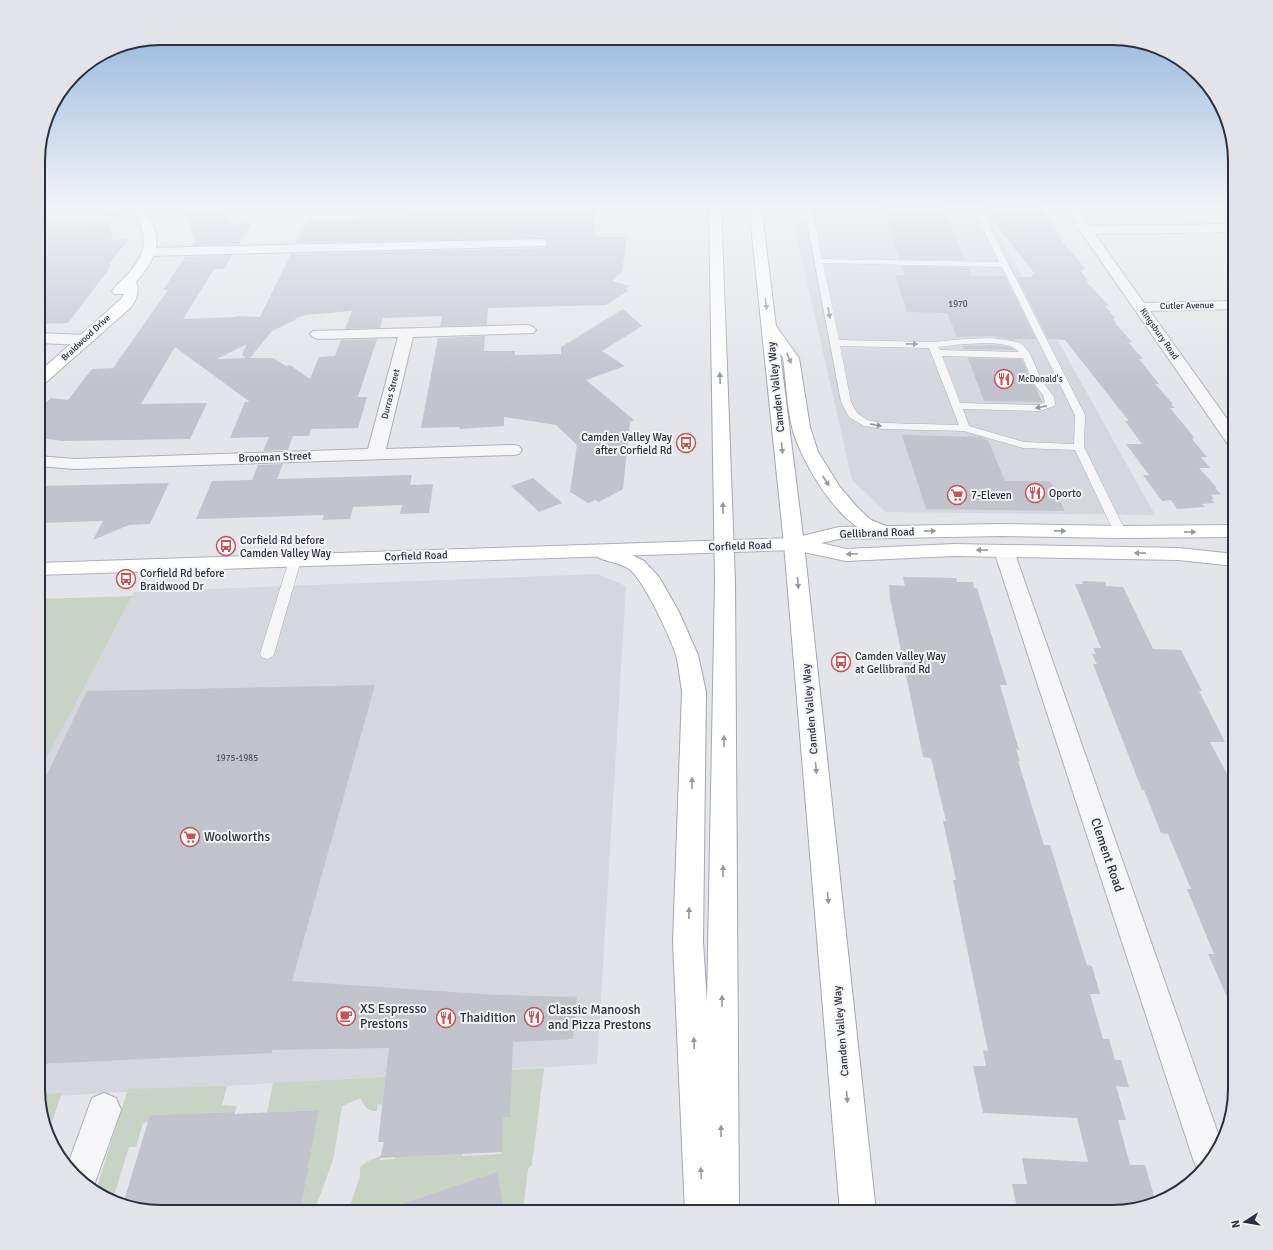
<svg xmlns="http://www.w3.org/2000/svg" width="1273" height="1250" viewBox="0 0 1273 1250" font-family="Signika,sans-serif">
<rect width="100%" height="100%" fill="#e3e5ea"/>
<g fill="#d5d7df">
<path d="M790 206H983L1155 515 886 512 852 480Z"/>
<path d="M597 574 626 586 597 1064 40 1097 38 1089V775L134 592Z"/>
</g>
<g fill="#c6d3c5">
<path d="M38 206C67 206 102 204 128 216L130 222 38 230Z"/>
<path d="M132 596 38 775V599Z"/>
<path d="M544 1068 532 1165 528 1169 523 1212H505L497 1173 377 1212H348L360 1176V1167L368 1161 381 1156 380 1160 395 1159V1157L463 1154V1156L501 1154 503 1118 510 1117 511 1081 385 1082 382 1105 378 1104 377 1111C367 1112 365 1106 360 1098L342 1106 333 1160 314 1212H300L319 1110 273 1112 266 1118 273 1083Z"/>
<path d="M227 1086 222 1105 237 1106 235 1112 150 1115 148 1122 143 1123 136 1147H129L112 1202 96 1190 128 1089Z"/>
<path d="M62 1093 48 1133H47L39 1094Z"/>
</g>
<g fill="#c1c3cd" fill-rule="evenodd">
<path d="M882 206H942L965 260 899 259Z"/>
<path d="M981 206H1037L1057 227H1053L1062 237H1058L1085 268H1083L1085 270 1080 271 1089 281H1086L1109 306H1105L1115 318 1113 319 1116 323H1115L1132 342H1128L1143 359H1139L1159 384H1155L1173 404H1171L1175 408H1170L1194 437H1192L1194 439H1192L1207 457H1201L1210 468H1199L1217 488H1215L1221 494 1211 495 1214 499H1211L1215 503 1202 504 1205 507 1177 509 1171 500 1162 501 1143 475H1149L1126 444H1142L1125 421H1129L1065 340 1048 339 1017 277H1033L1031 274H1035Z"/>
<path d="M211 207 212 208 221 207 232 224 252 223 239 244 192 246 196 240 185 215H190L188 210Z"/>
<path d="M594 207 596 237H627L622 272 612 281 630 286 625 289 629 290 606 305 488 308 487 325 440 326 442 316 383 318 380 328 345 329 352 311 305 315 294 319H297L272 331 250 358H273L286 366 290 365 310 379 319 357 335 356 341 340 377 339 358 397H367L358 428 311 429 309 436H293L288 450 263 451 269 437 230 438 245 402H250L175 347 141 404 207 403 190 439 63 441 38 438V409L51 398 68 400 92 369 113 368 168 290H163L185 257 232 255 224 269H214L183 319 235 317 236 316 260 317 291 254 546 248 548 243 546 239 541 238 296 243 308 220H348L361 218 362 216 568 211V208ZM247 344 242 355 246 358 217 359Z"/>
<path d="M112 224 110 231 114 230 111 240 129 239 109 264H111L107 269H109L68 323 38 324V230Z"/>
<path d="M902 266 969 268 972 276H1005L1036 339H1013V340L992 336 957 337 947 313 907 312 895 275H905Z"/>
<path d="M623 309 642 326 602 351 625 366 586 380 634 420 630 422 623 489 599 502 595 500 588 503 570 492 577 445 556 425 504 417V426L459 429 460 427 421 428 438 338 485 336 484 351H515V355L561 354V347Z"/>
<path d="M993 345 1008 347 1015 350 964 349 963 346Z"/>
<path d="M968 358 1022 359 1031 382 1036 388 1042 402 984 401Z"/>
<path d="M902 435 981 437 988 440 1005 481H1050L1065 511 926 509Z"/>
<path d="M283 464 277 479 412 475 410 485 433 484 429 513 400 514 402 505 353 507 350 519 322 520 324 515 196 519 212 481 252 480 258 465Z"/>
<path d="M533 478 562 503 539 512 511 486Z"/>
<path d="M169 483 150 524 129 525 93 540 103 521 38 523V486Z"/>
<path d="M903 577 956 578 957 582H973L974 588H977L1007 685H1000L1019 750 1016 749 1020 761H1018L1044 845H1050L1084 956 1087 965 1092 966 1100 994H1090L1103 1039H1109L1115 1060H1121L1129 1087 1116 1086 1126 1120H1118L1130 1165H1145L1156 1203 1112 1212H1018L1012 1184H1027L1022 1158 1088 1162 1077 1118 983 1113 973 1066H986L983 1050 988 1051 953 880H956L943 821H946L931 758 923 757 890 598 889 585 905 586Z"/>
<path d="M1082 581 1105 582 1106 586 1123 587 1153 649 1181 650 1202 691H1199L1225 742H1210L1235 789V1015L1208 954H1214L1187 889H1191L1168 834 1161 833 1144 790H1142L1093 664H1097L1092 654H1096L1093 648H1101L1075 584H1083Z"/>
<path d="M375 685 292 981 496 995 577 997 573 1039 513 1042 510 1117 503 1118 502 1152 380 1158 384 1142H378L389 1048 272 1050V1053L38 1064V793L87 691Z"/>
<path d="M319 1110 300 1212H161L123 1204 150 1115 235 1112V1114Z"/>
<path d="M497 1172 505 1212H391L390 1208Z"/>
</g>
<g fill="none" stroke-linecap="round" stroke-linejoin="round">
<defs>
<g id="lane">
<path d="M804 206H812L822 259 999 262 972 206H979L1085 415 1084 447 1126 532 1124 534H1116L1114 532 1075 450 1023 448 964 431 883 429 864 426 849 417 841 402ZM823 263 1002 267 1075 415 1074 444 1024 442 969 426 963 409 1040 411 1054 406 1055 404 1054 397 1042 381 1030 354 1024 346 1018 342 992 338 965 339 933 342 839 340ZM965 344C979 344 1009 340 1019 352L940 350 938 347ZM840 346 929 348 959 425 883 423 867 420 857 413 851 402ZM942 356 1023 358 1032 381 1043 395 1045 402 1039 405 960 403Z"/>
<path d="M295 556 299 557 301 560 274 654 272 657 267 659 262 657 260 654 289 560 291 557Z"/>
</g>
<g id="street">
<path d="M1063 206H1075L1090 226 1235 224V232L1095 234 1144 303 1235 301V309L1150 311 1235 430V447L1229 446Z"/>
<path d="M541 239 546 240 547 243 546 246 149 256 144 255 142 252 144 249 149 248Z"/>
<path d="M528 325 533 327 536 330 533 333 413 337 386 449 513 445 519 446 522 450 519 454 513 455 75 469 38 466V456L75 459 368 449 398 337 318 339 313 337 310 334 313 331Z"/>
<path d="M38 333 86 335 91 337 94 340 91 343 86 345 38 343Z"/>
<path d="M1004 545 1011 547 1014 551 1221 1142 1200 1172 1198 1171 1193 1159 994 551 997 547Z"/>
<path d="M104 1093 116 1098 121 1110 93 1188 69 1170 67 1167 92 1098Z"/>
</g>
<g id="secondary">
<path d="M130 206H142C164 237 160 254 136 282 140 293 136 301 129 309L44 384 38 386V373L121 299 124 294H114L112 291C117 284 123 279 129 273 150 249 147 231 130 206Z"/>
<path d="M1001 524 1120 526 1235 525V537L1120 538 1001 536 839 539 821 543 846 549 954 544 1178 548 1235 554V566L1178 560 954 556 846 561 794 550 38 575V563L794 538 839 527Z"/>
</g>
<g id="primary">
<path d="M709 206H721L735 581 739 1212H685L673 942 682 692C680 680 679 667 676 655 670 637 644 580 629 569 618 561 598 562 591 551L594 547 601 545 632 555 644 561 659 577 679 612 698 655 706 692 703 942 707 1003 715 581Z"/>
<path d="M749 206H761L776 326 799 358 810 427 818 452 840 487 857 507 871 520 889 527 892 531 889 535C848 545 800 461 792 427 787 405 786 381 783 358L780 353 804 544 876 1212H840L784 544Z"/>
</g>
</defs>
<use href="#lane" stroke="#acafb7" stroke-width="1"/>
<use href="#street" stroke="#acafb7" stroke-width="2"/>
<use href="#secondary" stroke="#acafb7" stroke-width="2"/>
<use href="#primary" stroke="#a3a7b5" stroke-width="2"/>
<use href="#lane" fill="#f6f6f9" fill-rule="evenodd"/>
<use href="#street" fill="#f6f6f9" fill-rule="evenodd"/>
<use href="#secondary" fill="#fff" fill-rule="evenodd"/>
<use href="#primary" fill="#fff" fill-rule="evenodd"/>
</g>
<defs><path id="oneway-solid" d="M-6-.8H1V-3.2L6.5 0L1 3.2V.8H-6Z"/></defs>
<g fill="#9698a0">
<use href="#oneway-solid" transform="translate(766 304) rotate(84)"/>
<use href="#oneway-solid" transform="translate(789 358) rotate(68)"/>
<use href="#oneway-solid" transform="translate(720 378) rotate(-92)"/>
<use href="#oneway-solid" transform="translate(782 448) rotate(84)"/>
<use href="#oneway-solid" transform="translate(826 481) rotate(57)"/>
<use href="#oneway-solid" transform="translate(723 508) rotate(-91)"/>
<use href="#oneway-solid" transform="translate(930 531) rotate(-1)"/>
<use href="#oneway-solid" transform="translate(1060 531) rotate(1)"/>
<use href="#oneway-solid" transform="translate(1190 532) rotate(-1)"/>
<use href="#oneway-solid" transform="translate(982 550) rotate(-179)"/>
<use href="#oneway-solid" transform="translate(1140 553) rotate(-179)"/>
<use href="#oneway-solid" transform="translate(852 554) rotate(178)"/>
<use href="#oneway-solid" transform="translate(798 583) rotate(85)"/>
<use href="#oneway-solid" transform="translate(724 741) rotate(-90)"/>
<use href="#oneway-solid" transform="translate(816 768) rotate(85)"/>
<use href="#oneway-solid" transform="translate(692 783) rotate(-89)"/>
<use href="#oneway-solid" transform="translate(723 871) rotate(-90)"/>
<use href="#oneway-solid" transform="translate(828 898) rotate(85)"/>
<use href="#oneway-solid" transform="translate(689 913) rotate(-89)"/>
<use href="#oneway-solid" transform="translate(722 1001) rotate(-90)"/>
<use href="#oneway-solid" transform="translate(694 1043) rotate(-93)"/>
<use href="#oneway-solid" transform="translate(847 1097) rotate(85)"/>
<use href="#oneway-solid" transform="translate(721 1131) rotate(-90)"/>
<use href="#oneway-solid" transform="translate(701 1173) rotate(-93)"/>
</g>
<g fill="#91939d">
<use href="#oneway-solid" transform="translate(829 313) rotate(80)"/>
<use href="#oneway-solid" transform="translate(912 344) rotate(1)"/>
<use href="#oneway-solid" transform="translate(1041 407) rotate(169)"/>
<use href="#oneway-solid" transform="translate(876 425) rotate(10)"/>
</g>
<linearGradient id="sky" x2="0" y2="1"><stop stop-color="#8bb1db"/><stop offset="0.54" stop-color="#f2f3f6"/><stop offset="1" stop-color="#f2f3f6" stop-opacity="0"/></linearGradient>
<rect width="1273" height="381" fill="url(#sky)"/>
<defs>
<symbol id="restaurant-ring" viewBox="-11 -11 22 22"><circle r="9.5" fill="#f3f4f8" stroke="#c45553" stroke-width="1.5"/><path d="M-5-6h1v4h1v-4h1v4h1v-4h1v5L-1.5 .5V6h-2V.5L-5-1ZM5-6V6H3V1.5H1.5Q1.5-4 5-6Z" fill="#c45553"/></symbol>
<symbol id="bus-ring" viewBox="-11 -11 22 22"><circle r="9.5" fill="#f3f4f8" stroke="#c45553" stroke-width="1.5"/><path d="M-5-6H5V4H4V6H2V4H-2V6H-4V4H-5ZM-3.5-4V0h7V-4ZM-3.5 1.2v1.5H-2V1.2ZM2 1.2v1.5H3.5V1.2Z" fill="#c45553"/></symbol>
<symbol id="supermarket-ring" viewBox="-11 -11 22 22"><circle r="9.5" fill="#f3f4f8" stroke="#c45553" stroke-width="1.5"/><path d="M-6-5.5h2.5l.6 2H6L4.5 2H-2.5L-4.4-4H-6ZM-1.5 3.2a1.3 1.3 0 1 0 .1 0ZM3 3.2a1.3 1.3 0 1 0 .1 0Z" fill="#c45553"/></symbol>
<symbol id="cafe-ring" viewBox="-11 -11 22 22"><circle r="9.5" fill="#f3f4f8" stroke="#c45553" stroke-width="1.5"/><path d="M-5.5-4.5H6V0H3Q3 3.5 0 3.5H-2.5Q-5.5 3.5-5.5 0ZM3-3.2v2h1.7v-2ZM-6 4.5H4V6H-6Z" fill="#c45553"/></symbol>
</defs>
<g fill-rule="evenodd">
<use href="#restaurant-ring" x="993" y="368" width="22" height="22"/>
<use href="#bus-ring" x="675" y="432" width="22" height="22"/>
<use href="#restaurant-ring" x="1024" y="482" width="22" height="22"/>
<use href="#supermarket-ring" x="946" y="484" width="22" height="22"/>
<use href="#bus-ring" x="215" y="535" width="22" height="22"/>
<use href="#bus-ring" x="115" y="568" width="22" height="22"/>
<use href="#bus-ring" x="830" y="651" width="22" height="22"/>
<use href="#supermarket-ring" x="179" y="826" width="22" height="22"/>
<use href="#cafe-ring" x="335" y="1005" width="22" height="22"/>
<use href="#restaurant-ring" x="523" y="1006" width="22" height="22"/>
<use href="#restaurant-ring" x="435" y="1007" width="22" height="22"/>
</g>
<g text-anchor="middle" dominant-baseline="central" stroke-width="4" stroke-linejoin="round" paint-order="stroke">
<g font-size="9" fill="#515564">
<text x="958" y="304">1970</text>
<text x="237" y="758">1975-1985</text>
</g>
<g font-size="9" fill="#2c3041" stroke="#f3f4f8">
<text transform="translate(1187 306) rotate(-1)">Cutler Avenue</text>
<text transform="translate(1159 334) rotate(55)">Kingsbury Road</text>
<text transform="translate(86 338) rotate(-43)">Braidwood Drive</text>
<text transform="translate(391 394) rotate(-76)">Durras Street</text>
</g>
<g font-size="9" fill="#2c3041" stroke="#f3f4f8" text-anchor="start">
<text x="1018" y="379">McDonald's</text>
</g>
<g font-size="11" fill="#2c3041" stroke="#f3f4f8">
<text transform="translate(776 387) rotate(-96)">Camden Valley Way</text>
<text transform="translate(275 457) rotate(-2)">Brooman Street</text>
<text transform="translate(877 533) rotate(-2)">Gellibrand Road</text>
<text transform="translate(740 546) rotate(-2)">Corfield Road</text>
<text transform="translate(416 556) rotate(-2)">Corfield Road</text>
<text transform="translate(810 709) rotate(-95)">Camden Valley Way</text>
<text transform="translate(841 1031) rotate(-95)">Camden Valley Way</text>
</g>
<g font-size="11" fill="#2c3041" stroke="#f3f4f8" text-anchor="start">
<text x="672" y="437" text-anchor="end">Camden Valley Way<tspan x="672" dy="13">after Corfield Rd</tspan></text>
<text x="1049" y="493">Oporto</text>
<text x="971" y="495">7-Eleven</text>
<text x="240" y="540">Corfield Rd before<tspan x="240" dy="13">Camden Valley Way</tspan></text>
<text x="140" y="573">Corfield Rd before<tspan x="140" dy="13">Braidwood Dr</tspan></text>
<text x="855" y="656">Camden Valley Way<tspan x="855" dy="13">at Gellibrand Rd</tspan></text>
</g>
<g font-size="13" fill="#2c3041" stroke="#f3f4f8" text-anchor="start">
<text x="204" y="837">Woolworths</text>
<text x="360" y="1009">XS Espresso<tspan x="360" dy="15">Prestons</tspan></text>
<text x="548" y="1010">Classic Manoosh<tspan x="548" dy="15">and Pizza Prestons</tspan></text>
<text x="460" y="1018">Thaidition</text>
</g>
<g font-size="13" fill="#2c3041" stroke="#f3f4f8">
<text transform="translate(1107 855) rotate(71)">Clement Road</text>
</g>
</g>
<path d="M0 0H1273V1250H0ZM161 45H1112A116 116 0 0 1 1228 161V1089A116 116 0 0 1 1112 1205H161A116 116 0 0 1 45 1089V161A116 116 0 0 1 161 45Z" fill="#e3e4e9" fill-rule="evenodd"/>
<path fill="none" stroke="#2c3041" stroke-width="2" d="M161 45H1112A116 116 0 0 1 1228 161V1089A116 116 0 0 1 1112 1205H161A116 116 0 0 1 45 1089V161A116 116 0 0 1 161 45Z"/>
<g transform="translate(1245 1222) rotate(258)" stroke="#f3f4f8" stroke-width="3" paint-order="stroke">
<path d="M0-3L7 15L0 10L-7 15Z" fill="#2c3041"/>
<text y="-6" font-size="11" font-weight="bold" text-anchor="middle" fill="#2c3041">N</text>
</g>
</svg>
